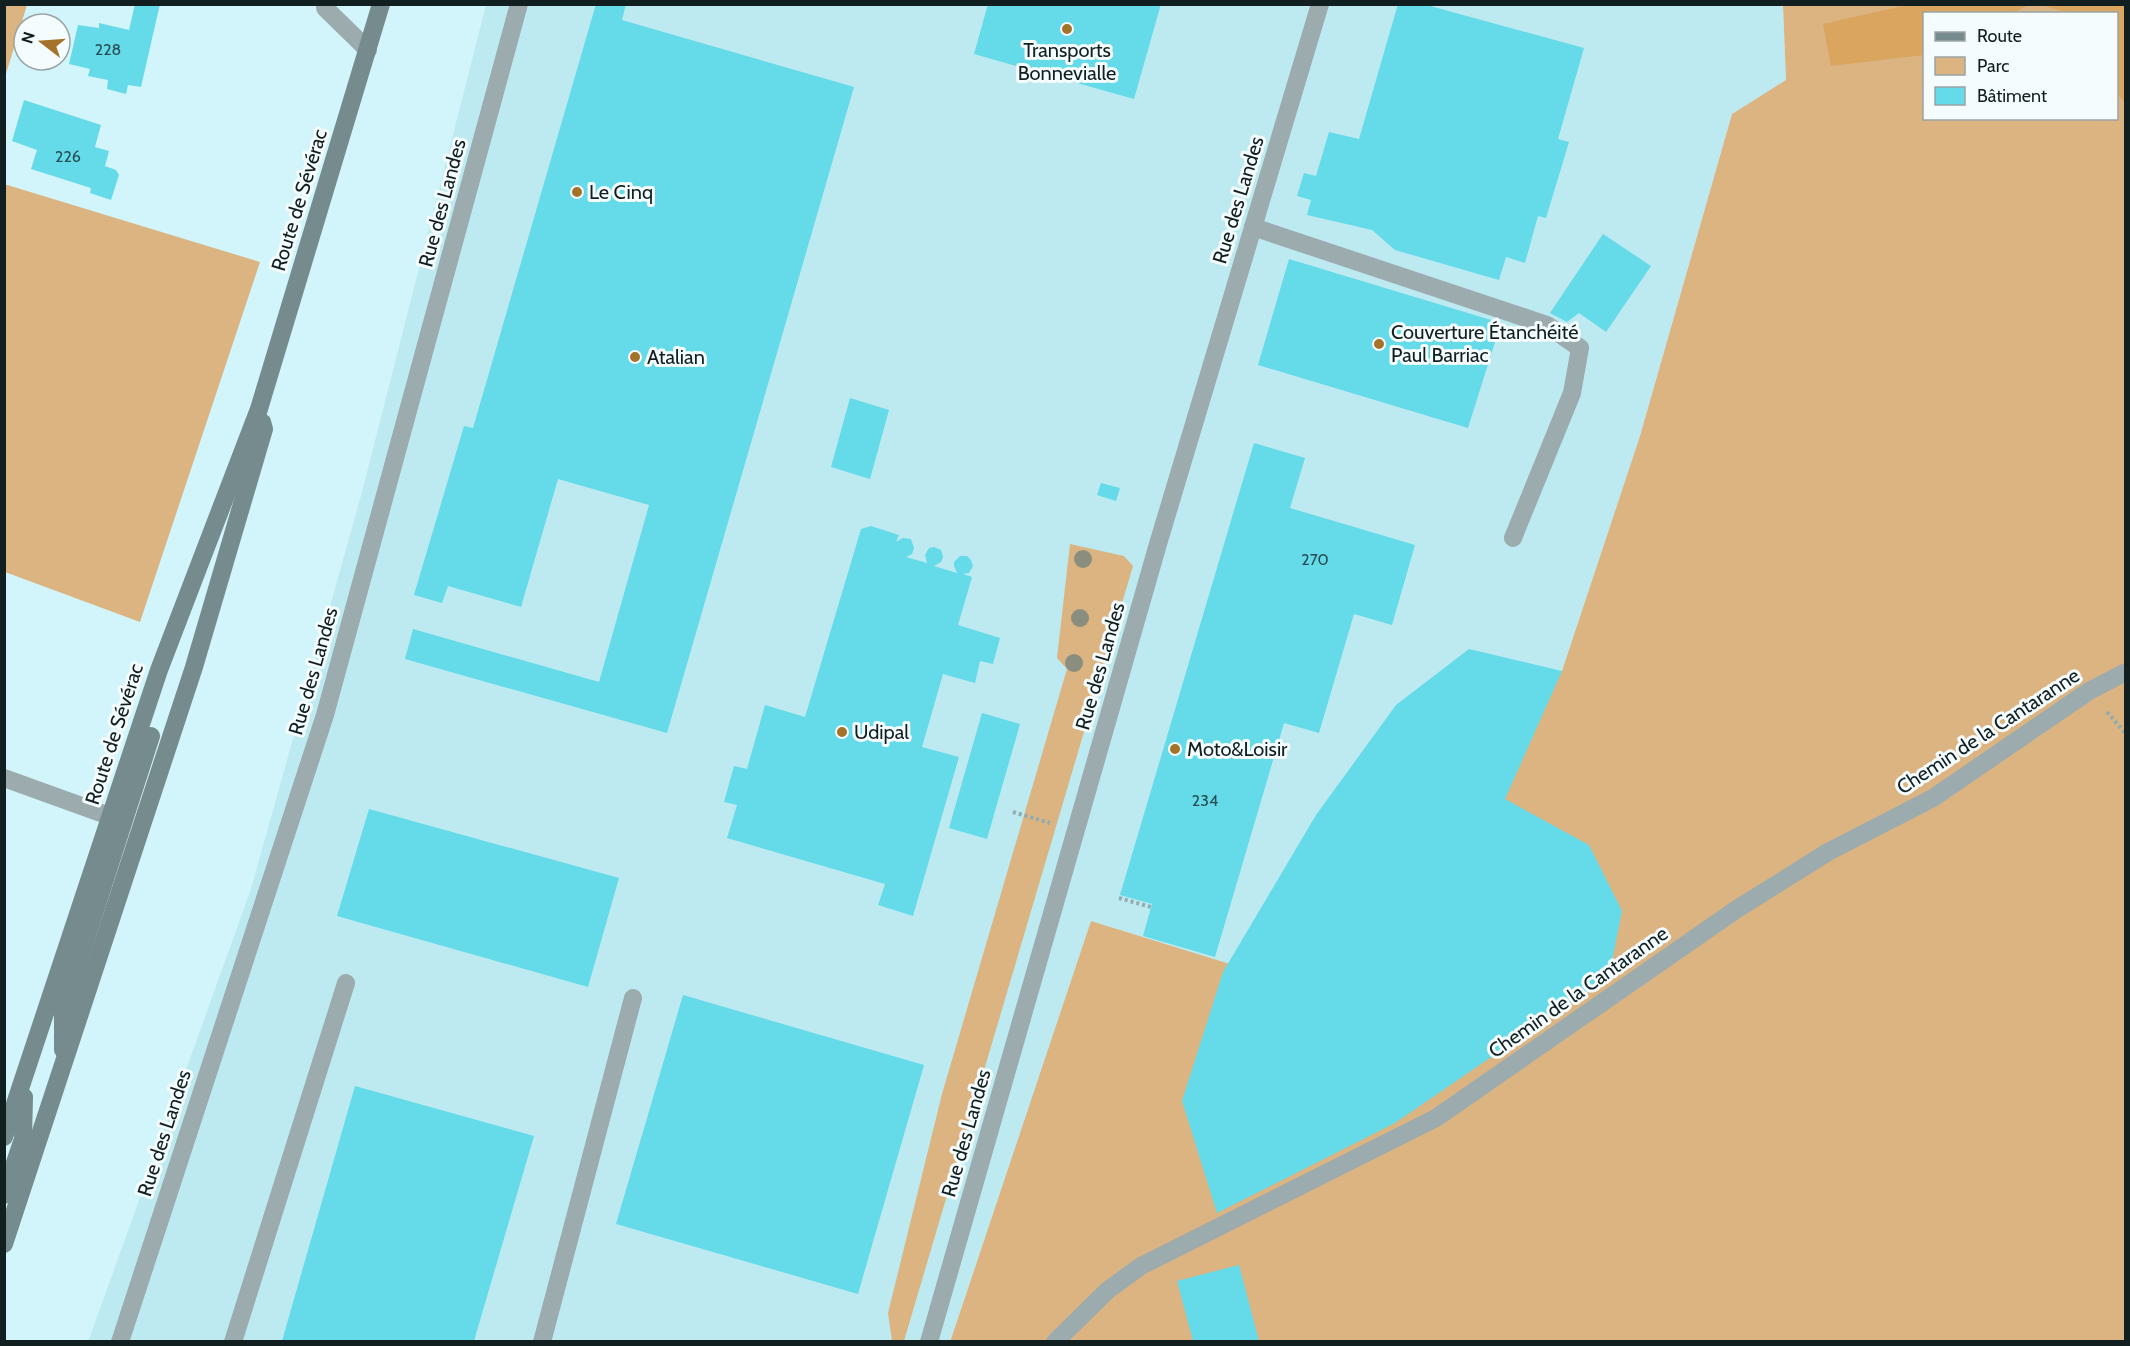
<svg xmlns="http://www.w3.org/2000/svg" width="2130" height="1346" viewBox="0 0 2130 1346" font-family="Cabin,sans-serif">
<rect width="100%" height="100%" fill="#d1f5fa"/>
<path fill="#bceaf0" d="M486 5H1783L1786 80 1732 114 1640 436 1562 671 1230 964 1091 921 950 1341 88 1342 251 889 362 492Z"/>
<g fill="#dbb481" fill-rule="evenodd">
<path d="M5 4 27 5 5 77 4 5Z"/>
<path d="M1783 5H2125V1341L950 1342 1091 921 1230 964 1562 671 1640 436 1732 114 1786 80ZM1924 14H2116V118H1924Z"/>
<path d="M4 184 260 262 140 622 5 572Z"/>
<path d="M1070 544 1124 556 1133 566 904 1341H892L888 1313 942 1094 1067 669 1057 658Z"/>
</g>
<g fill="#d9a55f">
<path d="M1911 4H2028V5L2014 13 1924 14V55L1831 66 1823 24Z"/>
<path d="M2042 5H2125V103L2117 93 2116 14 2068 13Z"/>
</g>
<g fill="#65dae9">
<path d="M135 4H160L141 87 128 85 126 94 107 89 108 80 88 76 90 69 69 64 78 25 99 28V23L129 30Z"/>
<path d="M596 4H626L622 20 854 87 667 733 405 659 413 629 599 682 649 505 558 479 521 607 448 586 442 603 414 595 464 426 473 428Z"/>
<path d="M988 4H1161L1134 99 974 54Z"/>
<path d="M1398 4H1423L1584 48 1558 139 1569 142 1546 218 1538 216 1525 263 1506 257 1499 280 1395 250 1372 230 1307 215 1311 200 1297 196 1304 173 1316 176 1329 132 1359 139Z"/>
<path d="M24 100 101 125 95 147 109 151 105 166 116 170 119 175 111 200 90 193 91 188 31 169 37 150 12 141Z"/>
<path d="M1603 234 1651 266 1606 332 1579 313 1567 322 1550 313Z"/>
<path d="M1289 259 1501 323 1468 428 1258 365Z"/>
<path d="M850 398 889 410 870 479 831 467Z"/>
<path d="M1254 443 1305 458 1290 508 1415 545 1392 625 1354 614 1319 733 1284 723 1215 957 1143 936 1152 904 1120 895Z"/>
<path d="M1101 483 1120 488 1116 501 1097 495Z"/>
<path d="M871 526 899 535 896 542 903 538 911 539 914 548 912 554 906 557 927 563 925 555 929 548 934 547 941 550 943 557 941 562 934 566 957 573 954 566V562L960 556H967L971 560 973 566 969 573 963 574 972 577 958 625 1000 638 993 664 980 661 975 683 943 674 922 747 959 757 913 916 878 905 885 884 727 838 737 805 724 802 734 766 747 769 765 705 805 717 861 529Z"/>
<path d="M1469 649 1562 671 1505 799 1589 845 1622 911 1609 976 1395 1123 1217 1213 1182 1101 1223 972 1316 815 1396 705Z"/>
<path d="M982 713 1020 724 987 839 949 828Z"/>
<path d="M369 809 619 878 588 987 337 916Z"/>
<path d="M683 995 924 1065 858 1294 616 1224Z"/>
<path d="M355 1086 534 1136 474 1341H282Z"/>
<path d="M1239 1265 1259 1341H1193L1177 1281Z"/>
</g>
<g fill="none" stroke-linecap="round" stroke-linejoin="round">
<g stroke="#90acb0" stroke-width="4" stroke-dasharray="3 3" stroke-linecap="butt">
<path d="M2107 712 2126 734"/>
<path d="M1013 812 1050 823"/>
<path d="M1119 898 1151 907"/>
</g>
<g stroke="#9cabad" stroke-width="18">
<path d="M325 8 368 50"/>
<path d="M1253 227 1547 325 1580 348 1572 393 1513 538"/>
<path d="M4 778 123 821"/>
<path d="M233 1342 346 983"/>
<path d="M542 1342 633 998"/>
</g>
<g stroke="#9cabad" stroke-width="18">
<path d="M120 1342 325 715 519 4"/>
<path d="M929 1342 1158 544 1320 4"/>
<path d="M1055 1342 1108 1290 1141 1266 1436 1118 1737 909 1828 852 1933 798 2089 691 2126 672"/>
</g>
<g stroke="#758b8e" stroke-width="18">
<path d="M63 1050V1010L151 736"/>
<path d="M4 1137 159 670 259 409 381 4"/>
<path d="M4 1195 23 1139 24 1097"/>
<path d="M4 1244 194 667 264 429 262 422"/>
</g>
</g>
<g fill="#8a8e7f">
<circle cx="1083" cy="559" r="9"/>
<circle cx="1080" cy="618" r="9"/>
<circle cx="1074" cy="663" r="9"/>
</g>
<g fill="#a47228" stroke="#f5fcfd" stroke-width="2">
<circle cx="1067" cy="29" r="6"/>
<circle cx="577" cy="192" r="6"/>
<circle cx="1379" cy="344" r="6"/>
<circle cx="635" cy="357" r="6"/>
<circle cx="842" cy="732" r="6"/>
<circle cx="1175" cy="749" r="6"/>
</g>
<g text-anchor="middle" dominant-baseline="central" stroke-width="6" stroke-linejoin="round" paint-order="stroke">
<g font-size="16" fill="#274e53">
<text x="108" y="49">228</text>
<text x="68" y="156">226</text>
<text x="1315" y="559">270</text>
<text x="1205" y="800">234</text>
</g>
<g font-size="20" fill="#121f21" stroke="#f5fcfd" text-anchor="start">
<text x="1067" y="50" text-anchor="middle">Transports<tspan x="1067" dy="23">Bonnevialle</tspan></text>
<text x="589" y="192">Le Cinq</text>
<text x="1391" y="332">Couverture Étanchéité<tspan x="1391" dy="23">Paul Barriac</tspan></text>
<text x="647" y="357">Atalian</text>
<text x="854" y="732">Udipal</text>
<text x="1187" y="749">Moto&amp;Loisir</text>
</g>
<g font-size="20" fill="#121f21" stroke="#f5fcfd">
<text transform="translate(299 200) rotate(-73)">Route de Sévérac</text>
<text transform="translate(1238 200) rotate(-73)">Rue des Landes</text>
<text transform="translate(442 203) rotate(-75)">Rue des Landes</text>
<text transform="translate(1100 666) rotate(-74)">Rue des Landes</text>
<text transform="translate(313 671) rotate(-74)">Rue des Landes</text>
<text transform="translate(1988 731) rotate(-33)">Chemin de la Cantaranne</text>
<text transform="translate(114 734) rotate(-72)">Route de Sévérac</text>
<text transform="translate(1578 992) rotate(-35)">Chemin de la Cantaranne</text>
<text transform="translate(164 1133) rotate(-72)">Rue des Landes</text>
<text transform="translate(966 1133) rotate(-74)">Rue des Landes</text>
</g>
</g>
<rect width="2130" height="1346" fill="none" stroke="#121f21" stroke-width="12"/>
<rect x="1923" y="12" width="195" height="108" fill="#f5fcfd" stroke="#9aa4a5" stroke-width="1.5"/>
<rect x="1935" y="32" width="30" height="9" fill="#758b8e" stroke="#9aa4a5" stroke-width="1.5"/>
<text x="1977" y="42" font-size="18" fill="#121f21">Route</text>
<rect x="1935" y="57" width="30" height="18" fill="#dbb481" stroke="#9aa4a5" stroke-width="1.5"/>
<text x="1977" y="72" font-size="18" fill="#121f21">Parc</text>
<rect x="1935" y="87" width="30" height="18" fill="#65dae9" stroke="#9aa4a5" stroke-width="1.5"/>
<text x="1977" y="102" font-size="18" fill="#121f21">Bâtiment</text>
<g transform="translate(42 42) rotate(287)"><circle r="28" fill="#f5fcfd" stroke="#9aa4a5" stroke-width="1.5"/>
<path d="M0-4.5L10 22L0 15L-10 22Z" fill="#a47228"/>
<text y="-9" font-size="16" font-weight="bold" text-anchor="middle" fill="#121f21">N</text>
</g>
</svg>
